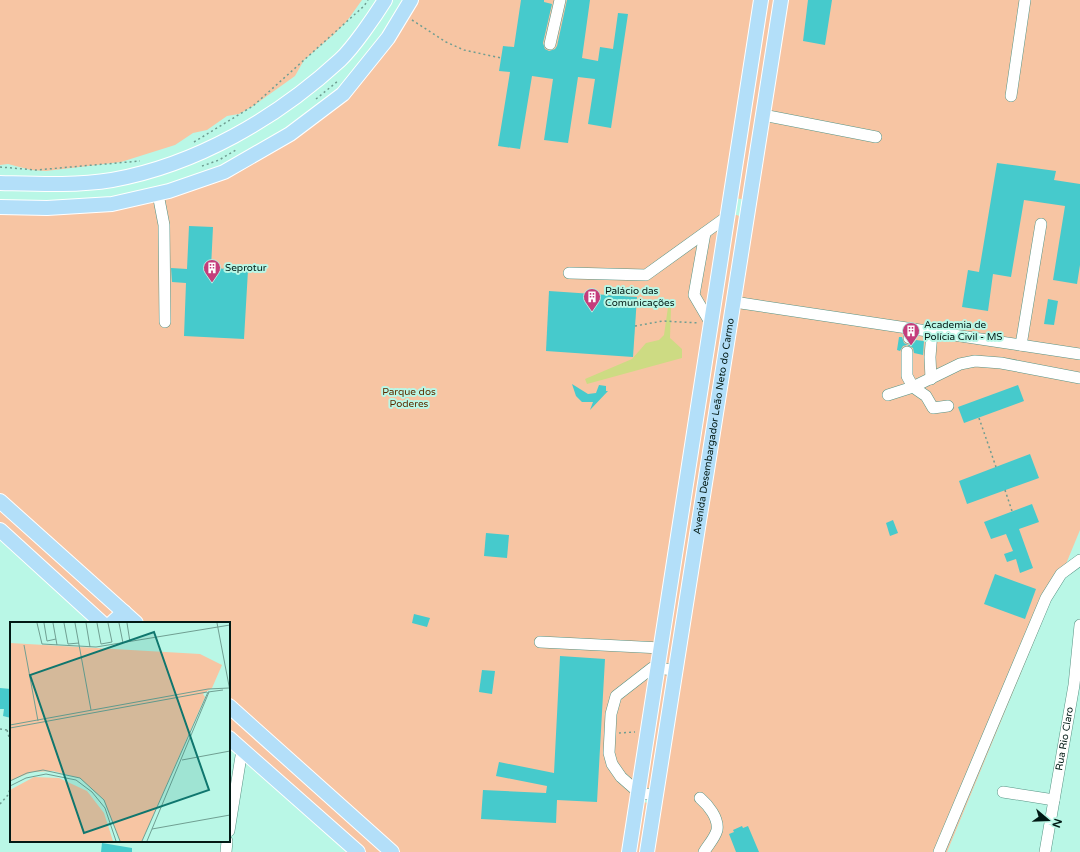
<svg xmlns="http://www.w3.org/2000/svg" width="1080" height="852" viewBox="0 0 1080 852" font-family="'Varela Round',sans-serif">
<rect width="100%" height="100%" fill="#b9f7e6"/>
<g fill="#f7c5a3">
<path d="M0 0H362L347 21 333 35 304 60 295 76 253 106 239 114 227 116 207 130 193 133 175 145 121 162 46 171 31 170 8 164 0 165Z"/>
<path d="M411 0H761L629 852H392L229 706V623H136L0 501V207L112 204 224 172 343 94Z"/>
<path d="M766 0H779L747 200 735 198Z"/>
<path d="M781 0H1080V530L947 852H647Z"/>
<path d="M731 215H737L742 218 673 664 667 665 662 662Z"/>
<path d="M0 507 130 623H110L0 524Z"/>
<path d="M670 672 653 786 650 788H645L659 674Z"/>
<path d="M229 713 383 852H362L229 734Z"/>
<path d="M643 802 648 803 643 852H633Z"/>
</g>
<path fill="#cddb83" d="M668 307 671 308 670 338 682 349V358L587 384 585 379 632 359 646 343 659 340 664 335Z"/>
<g fill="#46cacc">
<path d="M521 0H544V2L552 4 543 43 545 49 549 51 555 49 557 46 567 0H590L582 58 598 61 600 47 613 49 618 13 628 14 611 128 588 124 595 79 578 77 568 143 544 140 553 79 532 76 520 149 498 146 510 72 499 71 503 46 514 47Z"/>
<path d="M808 0H832L825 45 803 41Z"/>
<path d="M997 163 1056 171 1054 180 1080 184V265L1077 284 1053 280 1065 206 1024 200 1011 277 993 274 988 311 962 307 968 270 979 272Z"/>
<path d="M189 226 213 227 211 268 248 270 244 339 184 336 186 283 172 282 171 268 187 269Z"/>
<path d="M549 291 637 297 633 357 546 351Z"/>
<path d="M1048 299 1058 301 1054 325 1044 324Z"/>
<path d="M899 337H902L904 343 908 345 914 343 916 340 924 341 923 355 914 353 913 348 907 345 903 346 900 351 897 350Z"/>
<path d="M572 384 588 394 596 393 599 385 606 386V391H608L590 410 593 402H582L576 396Z"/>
<path d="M1018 385 1024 401 964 423 958 407Z"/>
<path d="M1030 454 1039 478 967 504 959 481Z"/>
<path d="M1032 504 1039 522 1019 529 1033 568 1020 573 1016 559 1007 562 1004 554 1013 551 1006 534 991 539 984 522Z"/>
<path d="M893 520 898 533 890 536 886 523Z"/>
<path d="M486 533 509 535 507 558 484 556Z"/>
<path d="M995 574 1036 589 1025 619 984 604Z"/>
<path d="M414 614 430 618 427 627 412 623Z"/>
<path d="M560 656 605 659 597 802 557 800 556 823 481 819 483 790 546 793 547 786 496 776 499 762 554 773Z"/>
<path d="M482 670 495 671 492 694 479 692Z"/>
<path d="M0 688 11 689V718L3 716 4 709H0Z"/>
<path d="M742 826 743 828 748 826 759 852H736L729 834 734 832 733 830Z"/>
<path d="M102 843 132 848V852H101Z"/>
</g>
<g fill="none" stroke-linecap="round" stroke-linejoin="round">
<defs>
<g id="minor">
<path d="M550 44 560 0"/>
<path d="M1011 96 1025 0"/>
<path d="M763 115 876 137"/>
<path d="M158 194 164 225 165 322"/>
<path d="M705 233 694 295 711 324"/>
<path d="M569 273 646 275 728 216"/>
<path d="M734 302 1080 354"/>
<path d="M909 338 911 329"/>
<path d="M1021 345 1041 224"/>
<path d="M907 352V376L913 387 926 396 933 408 948 406"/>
<path d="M931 379 930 357 932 332"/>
<path d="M888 395 913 387 960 364 975 361 1001 363 1080 378"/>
<path d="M540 642 661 648"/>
<path d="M1003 792 1054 800"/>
<path d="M656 796 638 792 621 777 612 764 609 753 611 714 616 696 652 668 676 670"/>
<path d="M700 798C708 805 719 818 717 830 715 838 708 845 704 852"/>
<path d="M229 831 242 750"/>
<path d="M226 852 227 841"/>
<path d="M939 852 1046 598 1061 574 1080 560"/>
<path id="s1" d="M1045 852 1074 685 1080 625"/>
</g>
<g id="major">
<path d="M0 183C37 184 75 186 112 180 196 165 277 118 340 60 353 48 375 16 385 0"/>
<path d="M0 207 47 208 112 204 169 191 224 172 290 134 343 94 388 38 411 0"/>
<path d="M0 501 136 623"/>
<path d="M0 530 102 623"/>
<path d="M112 623 124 612"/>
<path d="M229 706 392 852"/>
<path d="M229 738 358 852"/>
<path d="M629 852 761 0"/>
<path id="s2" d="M647 852 781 0"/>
</g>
</defs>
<use href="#minor" stroke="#579384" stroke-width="12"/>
<use href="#major" stroke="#fff" stroke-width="16"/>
<g stroke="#6f9d91" stroke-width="1.5" stroke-dasharray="2 3" stroke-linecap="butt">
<path d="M412 20 446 42 464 50 501 58"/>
<path d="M316 99 338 81"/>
<path d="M194 142 253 106 364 6 368 0"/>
<path d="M202 166 219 160 236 150"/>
<path d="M0 167 36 170 140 161"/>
<path d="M635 326 663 321 699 323"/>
<path d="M979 418 996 467"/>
<path d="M1005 490 1012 511"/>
<path d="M0 729 7 730 11 727"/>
<path d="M7 730 11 744"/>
<path d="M619 733 635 732"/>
<path d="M0 804 8 795 11 786"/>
</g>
<use href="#minor" stroke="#fff" stroke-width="11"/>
<use href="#major" stroke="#b3dff9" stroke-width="14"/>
</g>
<defs>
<symbol id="building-pin" viewBox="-11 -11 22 30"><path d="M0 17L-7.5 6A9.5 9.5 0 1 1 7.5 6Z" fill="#c43d7b" stroke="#b9f7e6"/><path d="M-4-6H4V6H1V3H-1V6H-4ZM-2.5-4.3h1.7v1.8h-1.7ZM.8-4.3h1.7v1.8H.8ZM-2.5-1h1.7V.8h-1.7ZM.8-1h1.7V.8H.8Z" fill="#fff"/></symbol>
</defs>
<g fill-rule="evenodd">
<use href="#building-pin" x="202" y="258" width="20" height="27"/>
<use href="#building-pin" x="582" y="287" width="20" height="27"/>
<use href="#building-pin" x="901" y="321" width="20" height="27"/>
</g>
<g text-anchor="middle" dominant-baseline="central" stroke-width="4" stroke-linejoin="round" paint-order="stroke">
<g font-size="10" fill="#021a15" stroke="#b9f7e6" text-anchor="start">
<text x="225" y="268">Seprotur</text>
<text x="605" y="291">Palácio das<tspan x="605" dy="12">Comunicações</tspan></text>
<text x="924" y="325">Academia de<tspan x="924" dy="12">Polícia Civil - MS</tspan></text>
</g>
<g font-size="10" fill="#5b2c00" stroke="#b9f7e6">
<text x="409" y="392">Parque dos<tspan x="409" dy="12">Poderes</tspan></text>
</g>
<g font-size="10" fill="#021a15" stroke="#b9f7e6">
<text stroke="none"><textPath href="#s2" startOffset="431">Avenida Desembargador Leão Neto do Carmo</textPath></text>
<text stroke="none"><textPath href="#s1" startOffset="115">Rua Rio Claro</textPath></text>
</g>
</g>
<g transform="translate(10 622)">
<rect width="220" height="220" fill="#b9f7e6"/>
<path d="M0 21 190 32 212 43 202 66 193 72 195 75 132 219H110L94 178 70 156 43 149 22 150 0 159ZM24 155 49 156 77 169 94 191 103 219H0V168Z" fill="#f7c5a3"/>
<path fill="none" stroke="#709f92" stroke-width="1" d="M27 1 32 22 86 25 220 3M34 1 37 19 46 17M43 1 47 23M54 1 58 22 69 21M65 1 81 88M76 1 80 25M87 1 91 22M109 1 113 21M117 1 120 20M207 1 220 69M91 22 102 20 98 1M14 23 28 99M198 70 213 68M0 103 198 67 219 66M0 106 197 70M172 138 220 129M0 159 17 151 33 148 70 156 94 178 110 219M0 164 16 156 36 152 66 158 82 170 95 186 106 219M142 207 220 193M132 219 198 70M137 219 199 70"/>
<path fill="#0f766e" fill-opacity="0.15" stroke="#0f766e" stroke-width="2" d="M144 10 199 168 74 211 20 53Z"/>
<rect width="220" height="220" fill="none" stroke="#021a15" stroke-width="2"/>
</g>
<g transform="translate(1048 820) rotate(109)" stroke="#b9f7e6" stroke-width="3" paint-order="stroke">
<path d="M0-3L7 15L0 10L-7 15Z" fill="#021a15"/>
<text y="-6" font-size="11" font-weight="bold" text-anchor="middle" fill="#021a15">N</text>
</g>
</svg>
